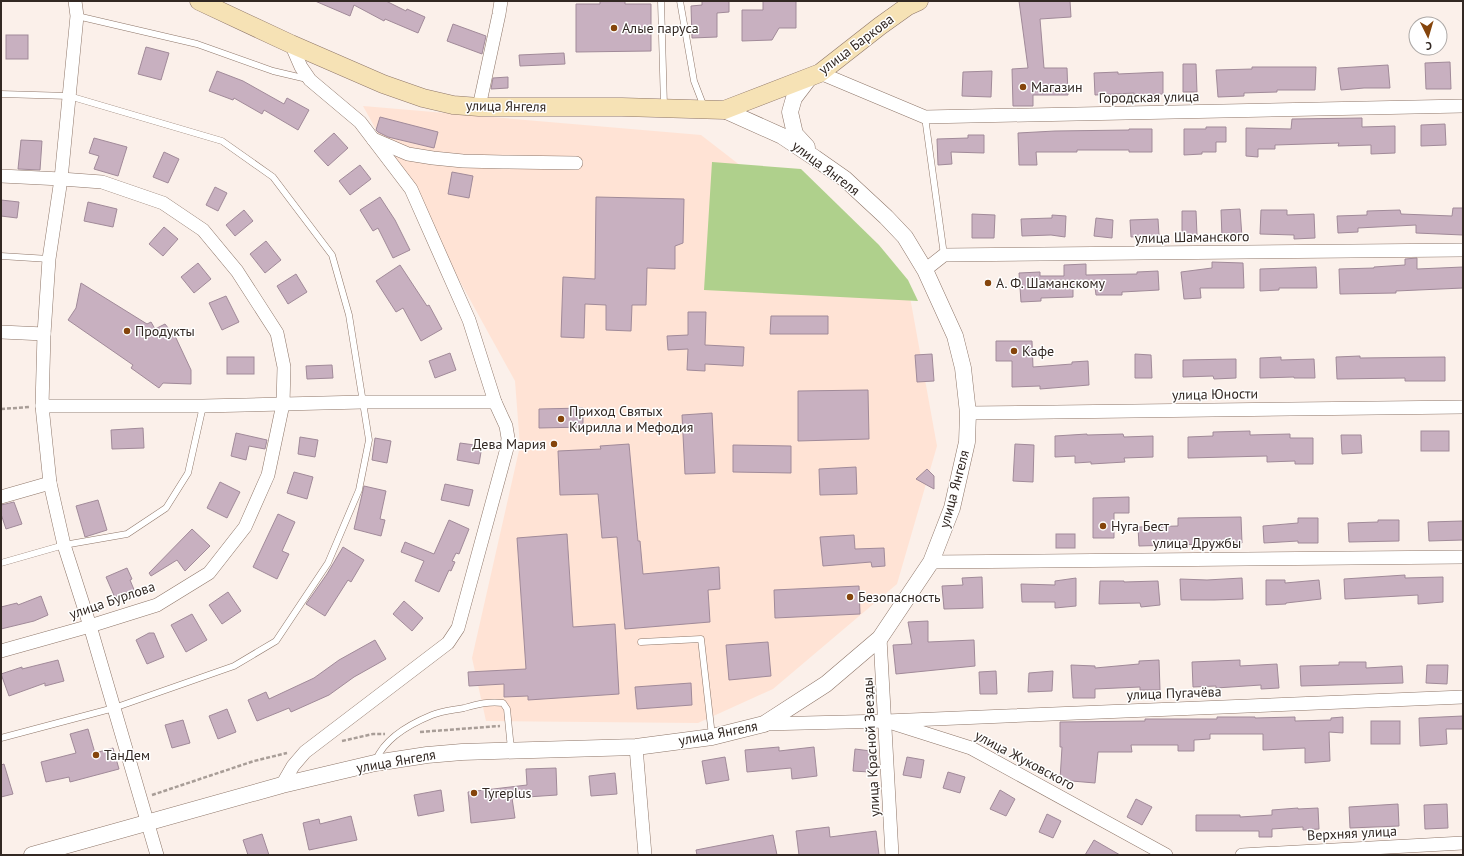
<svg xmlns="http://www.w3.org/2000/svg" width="1464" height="856" viewBox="0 0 1464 856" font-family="'PT Sans',sans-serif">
<rect width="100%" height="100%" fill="#fbf0ea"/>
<path fill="#ffe3d5" d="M363 106 701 135 910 297 937 446 897 584 773 689 698 723 486 721 472 658 520 446 515 381Z"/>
<path fill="#afd08c" d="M712 162 801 169 879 245 908 280 918 301 704 290Z"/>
<g fill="#c8b0c0" stroke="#a18a99">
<path d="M315 1H386L406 11 407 9 425 17 418 33 385 19 384 21 354 5 350 16Z"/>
<path d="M600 1H625V4H651V51L576 52V4H600Z"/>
<path d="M702 1H729V12L717 13V37L692 38 691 6 702 5Z"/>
<path d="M763 1H796V28H779L772 40 742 41V10H763Z"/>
<path d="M1019 1H1070L1071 17 1040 19 1044 68H1067L1068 95H1033V106H1013L1012 69 1028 68Z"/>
<path d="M453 24 486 36 482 54 447 41Z"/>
<rect x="6" y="35" width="22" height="24"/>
<path d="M146 47 169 53 161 80 138 74Z"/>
<path d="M564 53 565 64 520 66 519 55Z"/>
<path d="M1450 62 1451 89H1426L1425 63Z"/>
<path d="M1183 64H1196L1197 92H1183Z"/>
<path d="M1388 65 1390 88H1364L1341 90 1338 68Z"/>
<path d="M1252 67H1316L1315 90H1277V92L1244 93V96L1218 97 1216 70 1252 69Z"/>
<path d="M217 71 243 81 284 104 287 98 309 110 298 130 264 110 262 114 234 98 233 100 209 91Z"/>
<path d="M992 71 991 97 962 96 963 72Z"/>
<path d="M1118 72V74L1163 72V94L1134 95V93L1095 95 1094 73Z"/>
<path d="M508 77V88L491 89 493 78Z"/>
<path d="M380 117 438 132 434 148 388 137 378 132 376 130Z"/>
<path d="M1362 118V127L1395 126V153L1371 154V145L1338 146 1339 143 1275 145V149H1258V157L1246 156V128L1291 129 1292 119Z"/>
<path d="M1445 124 1446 145 1421 146V125Z"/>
<path d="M1206 127H1226V142H1216V152H1202V154L1184 155V129H1206Z"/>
<path d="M1129 129H1152V152H1129V150H1077V152H1036L1037 165H1019L1018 133 1055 131 1129 130Z"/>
<path d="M334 133 348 148 328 166 314 151Z"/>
<path d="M968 135H984V153L951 152 952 164 938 165 937 139 968 138Z"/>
<path d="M94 138 127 147 118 176 94 169 99 156 89 153Z"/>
<path d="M21 140 42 141 40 170 18 169Z"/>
<path d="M164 152 179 159 168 183 153 177Z"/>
<path d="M360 165 371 179 350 195 339 181Z"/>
<path d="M452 172 473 176 469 198 448 194Z"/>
<path d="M215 187 227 193 218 211 206 205Z"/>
<path d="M380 197 395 220 410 250 393 258 378 228 373 231 360 210Z"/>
<path d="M596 197 684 199 683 243 675 246V269L647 268 646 305H632L631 331 606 330V305L585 304 584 338 561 337 563 277 595 279Z"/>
<path d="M1 200 19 202 17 218 1 216Z"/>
<path d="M88 202 117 209 113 227 84 221Z"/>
<path d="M1453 208H1463V235L1416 233V225L1358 228V232L1338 233 1337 216 1367 215V211L1400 210 1401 214 1452 216Z"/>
<path d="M1240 209 1242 237 1222 238 1221 210Z"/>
<path d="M244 210 253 221 235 236 226 225Z"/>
<path d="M1261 210H1287V215L1314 214 1315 238 1294 239V235L1260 234Z"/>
<path d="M1182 211H1196L1197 235 1182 236Z"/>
<path d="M972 214 995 215 994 238H972Z"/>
<path d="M1052 215 1066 216 1065 237 1051 235 1022 236 1021 219 1052 218Z"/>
<path d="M1096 218 1113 220 1112 238 1094 236Z"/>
<path d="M1158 219 1159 235 1131 237 1130 220Z"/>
<path d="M164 227 178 239 163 256 149 244Z"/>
<path d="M266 241 281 260 265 273 250 254Z"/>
<path d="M1417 258V269L1463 267V288L1396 291V293L1340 294 1339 269 1374 268V267L1405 265V259Z"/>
<path d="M1212 262 1243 263 1244 288H1200L1201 298 1184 299 1181 272 1212 268Z"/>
<path d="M198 263 211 279 194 293 181 277Z"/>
<path d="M1086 264V275L1137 274V272L1158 271 1159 290 1122 292V295H1096L1095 287 1073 288V297L1041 298V301L1021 302 1019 273 1040 272V276H1064V265Z"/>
<path d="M400 265 427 306 429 305 442 329 421 341 403 308 396 312 376 281Z"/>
<path d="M1316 267 1317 288H1279V290L1260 291V269Z"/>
<path d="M296 274 307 292 288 304 277 286Z"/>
<path d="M81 283 147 324 151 322 155 329 165 324 176 338 191 370V384L163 383 159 388 131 368 133 365 68 320 76 308Z"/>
<path d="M226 296 239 322 222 330 209 303Z"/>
<path d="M688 312H706L705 345 744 347 743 366 705 364V371L687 370 688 349 668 350 667 336 688 335Z"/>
<path d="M771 316H828V334H770Z"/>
<path d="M996 341H1032L1033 367 1072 364V362L1088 361 1089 385 1040 389V386L1012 387V361H996Z"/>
<path d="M450 353 456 370 435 378 429 361Z"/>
<path d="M932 354 934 381 917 382 915 355Z"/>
<path d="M1135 354 1151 355 1152 378H1135Z"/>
<path d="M1360 356V358L1445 357V381H1405V378L1337 379 1336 357Z"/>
<rect x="227" y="357" width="27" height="17"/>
<path d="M1281 357V360L1314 359 1315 378H1294V377L1260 378V358Z"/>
<path d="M1236 359V378L1214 379 1213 376 1183 377V360Z"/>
<path d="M332 365 333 378 307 379 306 366Z"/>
<path d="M868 390 869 439 798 441V391Z"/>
<path d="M583 408V427L539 428V409Z"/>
<path d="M712 413 715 473 685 474 682 415Z"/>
<path d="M143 428 144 448 112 449 111 430Z"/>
<path d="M1250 431V435L1290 434V438H1313V464H1295V461L1267 462V456L1188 458V437L1213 436V432Z"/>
<rect x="1421" y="431" width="28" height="20"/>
<path d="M236 433 267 440 265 449 249 446 246 460 231 456Z"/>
<path d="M1087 434V435L1123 434 1124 437 1153 436V457L1124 458 1125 462 1091 464V462L1075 463V456L1055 457V436Z"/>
<path d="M1341 435H1361L1362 453 1342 454Z"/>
<path d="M300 437 318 440 315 457 298 454Z"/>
<path d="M375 438 391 441 387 463 372 460Z"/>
<path d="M460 443 482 446 479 464 457 460Z"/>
<path d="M629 444 638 541H640L643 574 719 567 720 589 708 590 710 622 625 629 617 537 602 538 598 494 560 495 558 451 601 449 600 446Z"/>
<path d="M1015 444 1034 445 1033 482 1013 481Z"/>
<path d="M733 445 791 446V473L733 472Z"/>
<path d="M856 467 857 494 820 495 819 469Z"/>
<path d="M927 469 934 476V489L916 479Z"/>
<path d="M294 472 313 477 307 499 287 493Z"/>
<path d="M220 482 240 492 227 518 207 508Z"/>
<path d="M445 484 473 490 469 506 441 500Z"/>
<path d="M364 486 386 491 380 519 385 520 381 536 354 529Z"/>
<path d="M1129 497V513H1114V538H1093V498Z"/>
<path d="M98 500 107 530 85 537 76 506Z"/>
<path d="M14 502 22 524 6 529 1 514V505Z"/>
<path d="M278 514 295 522 282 551 289 554 277 579 253 567Z"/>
<path d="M1241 517 1242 543 1139 546 1138 527 1178 526V518Z"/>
<path d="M1298 518H1318V543H1298V541L1264 543 1263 526 1298 523Z"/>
<path d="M449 520 469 529 459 554 456 553 452 561 455 562 451 571 449 570 439 592 415 581 424 561 401 552 405 542 434 554Z"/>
<path d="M1378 520H1399V541L1349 542 1348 523 1378 522Z"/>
<path d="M1463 521V540L1429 541 1428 522Z"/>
<path d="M192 529 210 546 185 571 177 560 151 576 149 573Z"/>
<path d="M567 534 573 627 615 624 619 694 528 700V696L504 697V684L469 686 468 672 526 669 517 538Z"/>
<rect x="1056" y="534" width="19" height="14"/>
<path d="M854 535 855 549 884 548 885 566 872 567 871 562 823 566 820 537Z"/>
<path d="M343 547 364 560 351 582 348 580 325 616 306 604 327 574Z"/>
<path d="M127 568 132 579 130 580 135 592 116 600 106 577Z"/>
<path d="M1405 575V578L1443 577V602L1418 604V595L1345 599 1344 579Z"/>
<path d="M982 577 983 608 944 609 942 586 963 585 962 578Z"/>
<path d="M1076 578V606L1055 608V602H1022L1021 584 1055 585V581Z"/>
<path d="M1242 578 1243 599 1214 600H1181L1180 579 1207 580Z"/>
<path d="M1266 580H1285V583L1319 580 1321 599 1286 603V604L1266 605Z"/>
<path d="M1100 581H1124V582L1158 581 1160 605 1141 607 1140 603 1099 604Z"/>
<path d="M859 586 860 614 775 618 774 590Z"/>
<path d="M228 592 241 611 222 624 209 605Z"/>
<path d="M41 596 48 615 34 621 1 629V607L17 603 18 605Z"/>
<path d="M404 601 423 618 412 631 393 614Z"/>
<path d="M192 614 207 640 186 652 171 625Z"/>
<path d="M928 621V642L974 640 975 666 896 674 893 645 912 644 908 622Z"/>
<path d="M149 633H154L164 657 147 664 136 640Z"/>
<path d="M375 640 386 659 354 677 329 695 291 712 289 708 257 721 248 700 266 692 269 699 314 678 339 660Z"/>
<path d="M768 642 771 676 729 680 726 645Z"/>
<path d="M58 660 64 681 45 686V683L9 696 1 674 22 667V669Z"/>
<path d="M1159 660 1160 690H1140V687L1095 689V698H1073L1071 665 1095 666V668L1139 664V661Z"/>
<path d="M1240 660V666L1277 664 1279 688 1261 689V685L1216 688V686L1193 687 1192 662Z"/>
<path d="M1339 662H1366V668L1402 666 1403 683 1301 686 1300 666 1339 665Z"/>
<path d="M1427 665H1448L1447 684 1426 683Z"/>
<path d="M996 671 997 694H980L979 672Z"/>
<path d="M1053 671 1052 691 1028 692 1029 673Z"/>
<path d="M691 683 692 705 637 709 635 687Z"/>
<path d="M227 709 236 732 218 739 209 716Z"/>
<path d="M1463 716V729H1446L1447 744 1420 746 1419 718Z"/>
<path d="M1217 717H1255V718L1295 717V721L1331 720V718L1343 717V733L1329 732 1330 761 1305 763V748L1263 750V734H1210V739L1194 740V751H1178V745H1131L1132 752H1098L1095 783 1060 780 1062 747H1060V722L1145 721V719H1217Z"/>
<path d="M183 720 190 743 172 748 165 725Z"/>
<rect x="1371" y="721" width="29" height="23"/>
<path d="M88 729 95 753 113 748 119 769 70 782 69 777 46 782 41 762 76 753 70 734Z"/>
<path d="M779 747V751L814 747 817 776 792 779 791 768 747 772 745 750Z"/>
<path d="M855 749 871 751 869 772 853 771Z"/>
<path d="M725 757 729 780 706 784 702 761Z"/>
<path d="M907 757 924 760 921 778 903 775Z"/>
<path d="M4 764 13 794 1 797V765Z"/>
<path d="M556 768 557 795 512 798 515 818 471 823 468 792 527 785 526 769Z"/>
<path d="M948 772 965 777 960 793 943 788Z"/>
<path d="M615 773 617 794 591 796 589 776Z"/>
<path d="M441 790 444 811 418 816 414 795Z"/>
<path d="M1000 790 1015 799 1006 816 990 809Z"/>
<path d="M1136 799 1152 807 1142 825 1127 817Z"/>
<path d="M1398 804 1399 826 1350 828 1349 807Z"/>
<path d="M1447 804 1448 828 1425 829 1424 805Z"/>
<path d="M1298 808V809L1318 808 1319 829 1303 830V827L1272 829V837H1259V831H1196V815H1240V817L1272 815V810Z"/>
<path d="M1047 814 1061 821 1053 838 1039 832Z"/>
<path d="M351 816 357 840 309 850 303 823 319 819 320 824Z"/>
<path d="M829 827 830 837 876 831 879 855H799L796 831Z"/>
<path d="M262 834 269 855H248L243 840Z"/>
<path d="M773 835 777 855H697L696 850Z"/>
<path d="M1094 840 1120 855H1085Z"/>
</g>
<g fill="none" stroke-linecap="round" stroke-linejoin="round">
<defs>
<g id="service">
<path d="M661 1 664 106"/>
<path d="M680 1 694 81 704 107"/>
<path d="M77 16 197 44 273 71 307 79"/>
<path d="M1 94 69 96 222 141 273 177 332 255 349 315 369 440 359 490 328 563 276 641 234 666 114 708 1 738"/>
<path d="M925 117 944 255"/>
<path d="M1 256 49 259"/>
<path d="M1 563 64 545 127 534 166 508 188 473 203 406"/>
<path d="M641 642 701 639 712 736"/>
<path d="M376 760C385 738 410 724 432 715 442 711 454 710 464 708 478 704 490 701 503 703L507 709 511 749"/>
</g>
<g id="minor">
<path d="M75 1 77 16 61 179 49 259 44 334 42 406 50 483 64 545 90 626 157 855"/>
<path d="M820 73 925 117 1463 106"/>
<path d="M479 107 499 14 501 1"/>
<path d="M373 139 408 154 433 158 463 161 503 162 576 163"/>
<path d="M1 176 61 179 102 182 163 203 203 230 237 271 277 333 284 367 283 404 268 475 245 527 209 573 157 605 90 626 1 651"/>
<path d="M925 270 944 255 1463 250"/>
<path d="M1 332 44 334"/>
<path d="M42 406H203L363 402H495"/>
<path d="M968 413 1463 407"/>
<path d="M1 497 50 483"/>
<path d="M931 562 1463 557"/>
<path d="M880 638 892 855"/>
<path d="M886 721 1463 697"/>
<path d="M764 724 886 721 971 748 1166 855"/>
<path d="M636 747 645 855"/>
<path d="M282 785 293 766 305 752 448 643 458 628 507 448 508 438 506 426 495 402 469 320 411 189 360 122 310 80 301 67 291 44"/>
<path d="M1242 855 1463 843"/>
</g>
<g id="tertiary">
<path d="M807 147 795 134 790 112 794 98 810 77"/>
<path d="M32 855 282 785 375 763 427 755 462 752 636 747 712 737 764 724 826 684 880 638 931 562 952 508 967 442 968 413 963 368 955 336 925 270 905 237 886 217 845 179 815 158 782 136 724 110"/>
</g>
<path id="secondary" d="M199 1 291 44 383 84 423 98 453 105 479 107H622L724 110 820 73 880 26 908 6 919 1"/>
</defs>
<use href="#service" stroke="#8e7669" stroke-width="7"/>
<use href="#minor" stroke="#8e7669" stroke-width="14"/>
<use href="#tertiary" stroke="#8e7669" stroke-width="17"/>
<use href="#secondary" stroke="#8e7669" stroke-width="19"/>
<g stroke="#a89d97" stroke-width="2.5" stroke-dasharray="4 2" stroke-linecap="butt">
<path d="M1 409 30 407"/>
<path d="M420 732 500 726"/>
<path d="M342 741 373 734H385"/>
<path d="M152 795 254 761 287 753"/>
</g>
<use href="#service" stroke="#fff" stroke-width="6"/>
<use href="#minor" stroke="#fff" stroke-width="13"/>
<use href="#tertiary" stroke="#fff" stroke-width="16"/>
<use href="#secondary" stroke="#f6e2b5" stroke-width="18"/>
</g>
<g fill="#85450c" stroke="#fff" stroke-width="1.5">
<circle cx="614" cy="28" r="4"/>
<circle cx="1023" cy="87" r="4"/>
<circle cx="988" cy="283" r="4"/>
<circle cx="127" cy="331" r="4"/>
<circle cx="1014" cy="351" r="4"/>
<circle cx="561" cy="419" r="4"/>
<circle cx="554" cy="444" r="4"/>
<circle cx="1103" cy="526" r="4"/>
<circle cx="850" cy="597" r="4"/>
<circle cx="96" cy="755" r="4"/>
<circle cx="474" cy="793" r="4"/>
</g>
<g text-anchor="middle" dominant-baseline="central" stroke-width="3" stroke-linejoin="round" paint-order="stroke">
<g font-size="14" fill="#322823" stroke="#fff" text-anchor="start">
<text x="622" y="28">Алые паруса</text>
<text x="1031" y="87">Магазин</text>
<text x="996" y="283">А. Ф. Шаманскому</text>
<text x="135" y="331">Продукты</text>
<text x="1022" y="351">Кафе</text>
<text x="569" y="411">Приход Святых<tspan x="569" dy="16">Кирилла и Мефодия</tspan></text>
<text x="546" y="444" text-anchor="end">Дева Мария</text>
<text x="1111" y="526">Нуга Бест</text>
<text x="858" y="597">Безопасность</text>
<text x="104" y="755">ТанДем</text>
<text x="482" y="793">Tyreplus</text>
</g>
<g font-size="14" fill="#322823" stroke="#fff">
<text transform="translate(856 44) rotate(-37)">улица Баркова</text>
<text transform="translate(1149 97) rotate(-1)">Городская улица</text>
<text transform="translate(506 106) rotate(1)">улица Янгеля</text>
<text transform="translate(826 168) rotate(37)">улица Янгеля</text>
<text transform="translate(1192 237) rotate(-1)">улица Шаманского</text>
<text transform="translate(1215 394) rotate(-1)">улица Юности</text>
<text transform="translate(954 489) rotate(-75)">улица Янгеля</text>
<text x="1197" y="543">улица Дружбы</text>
<text transform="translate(112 600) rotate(-19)">улица Бурлова</text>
<text transform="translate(1174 693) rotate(-2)">улица Пугачёва</text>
<text transform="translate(718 733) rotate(-11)">улица Янгеля</text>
<text transform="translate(871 747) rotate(-93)">улица Красной Звезды</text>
<text transform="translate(1025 760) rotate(28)">улица Жуковского</text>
<text transform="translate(396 761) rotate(-10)">улица Янгеля</text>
<text transform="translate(1352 833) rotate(-3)">Верхняя улица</text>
</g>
</g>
<rect width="1464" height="856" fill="none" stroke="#322823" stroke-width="4"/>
<g transform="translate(1428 36) rotate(175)"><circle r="19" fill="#ffffff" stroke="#ada9a7"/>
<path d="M0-3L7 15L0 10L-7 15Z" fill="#85450c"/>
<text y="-6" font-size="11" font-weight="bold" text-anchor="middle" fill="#322823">С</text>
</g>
</svg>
